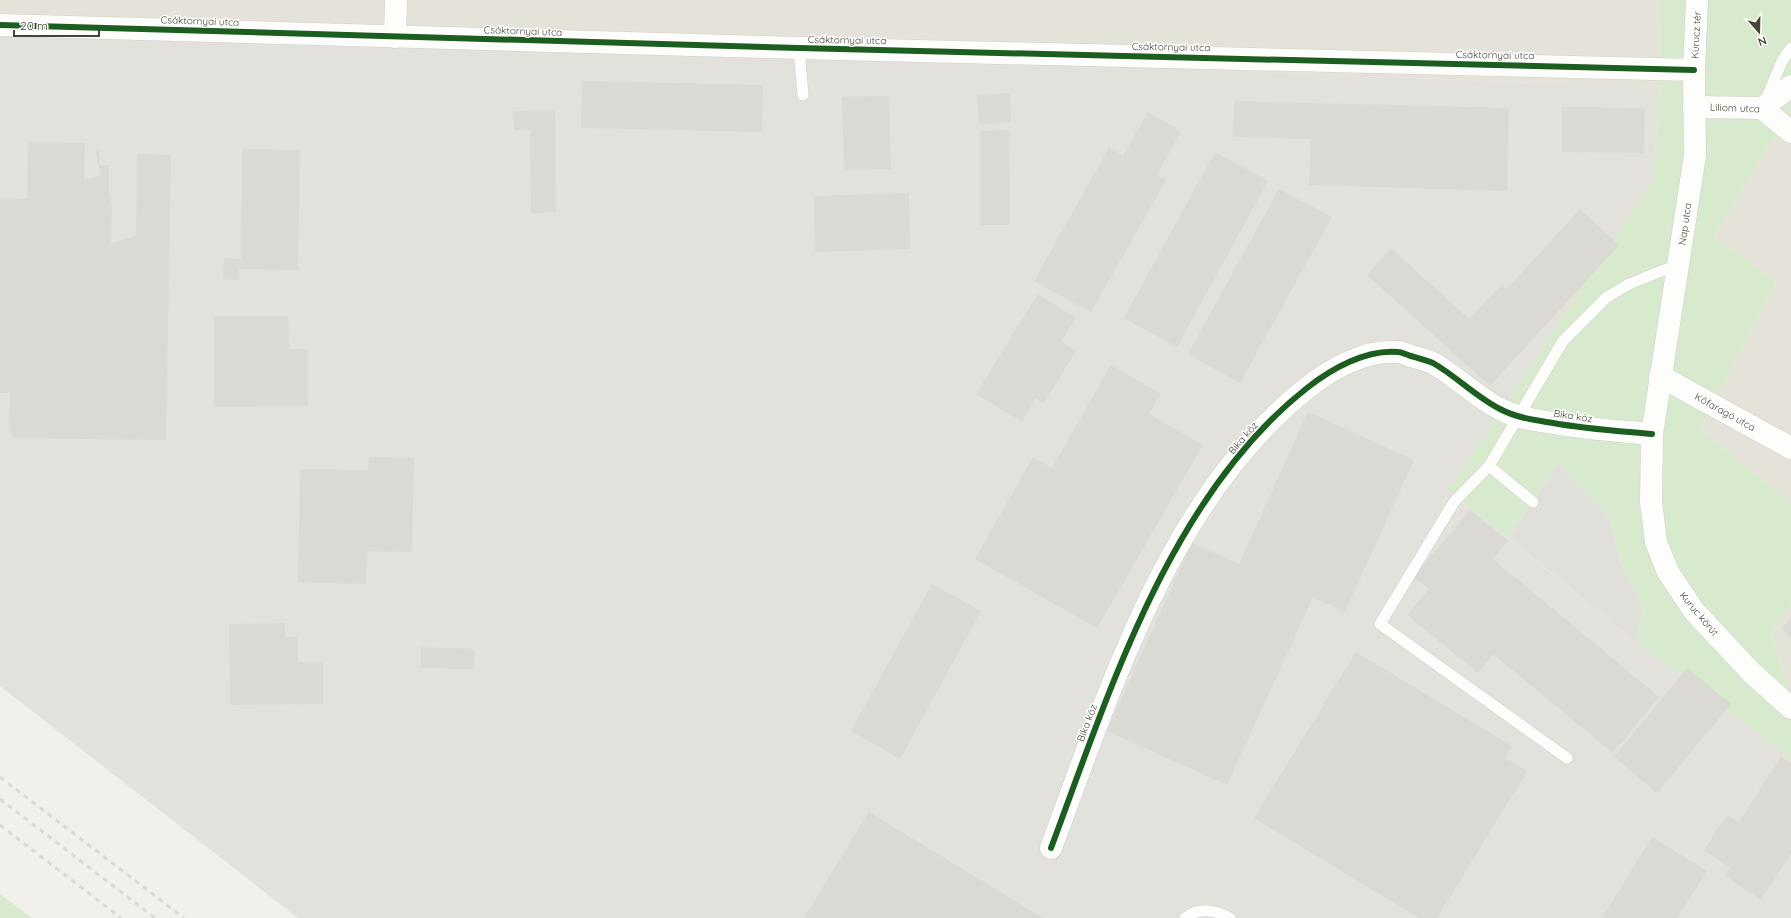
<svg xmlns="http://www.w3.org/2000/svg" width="1791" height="918" viewBox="0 0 1791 918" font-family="Quicksand,sans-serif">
<rect width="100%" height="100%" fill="#f1f0eb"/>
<g fill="#e5e3d9">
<path d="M0 0H1659L1660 88 395 37 0 27Z"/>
<path d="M1791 114V503L1700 429 1776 282 1714 237 1771 142Z"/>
<path d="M1791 604V695L1770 631Z"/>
</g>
<path fill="#e2e1db" d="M0 27 395 37 1660 88 1653 181 1448 490 1636 642 1791 758V918H298L0 686Z"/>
<g fill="#d8eacd">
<path d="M1659 0H1791V114L1771 142 1714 237 1776 282 1700 429 1791 503V604L1770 631 1791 695V758L1636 642 1643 606 1620 563 1609 516 1558 464 1508 538 1448 490 1653 181 1660 88Z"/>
<path d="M0 894 32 918H0Z"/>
</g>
<path fill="#e0dfdb" d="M1558 464 1609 516 1620 563 1643 606 1636 642 1508 538Z"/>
<g fill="#dad9d4">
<path d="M582 81 763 85 762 132 581 128Z"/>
<path d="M1010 93 1011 122 979 124 977 95Z"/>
<path d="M889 96 891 169 844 170 842 97Z"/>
<path d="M1234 101 1509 108 1507 191 1309 185 1311 139 1233 137Z"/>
<path d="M1562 107 1645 108 1644 153 1562 152Z"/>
<path d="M555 110 556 212 531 213 530 130H514L513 111Z"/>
<path d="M1148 112 1181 131 1157 175 1166 180 1091 312 1034 281 1109 148 1123 156Z"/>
<path d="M1009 130 1010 225H980V131Z"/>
<path d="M28 142 85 143 84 180 101 175 95 151 99 150V165H109V194L112 205 111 243 136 236 137 154 171 155 166 440 13 438 9 425 10 393H0V198L27 199Z"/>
<path d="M242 149 300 150 298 270 239 269V280L223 279 224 258 241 259Z"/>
<path d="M1215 152 1268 181 1177 347 1124 318Z"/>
<path d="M1279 189 1332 217 1240 383 1188 354Z"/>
<path d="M909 193 910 249 815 252 814 196Z"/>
<path d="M1580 209 1619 245 1490 386 1367 275 1391 248 1469 319 1502 284 1507 289Z"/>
<path d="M1038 294 1076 318 1061 341 1076 351 1044 403 1036 398 1022 422 976 394Z"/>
<path d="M214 316H288L289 349H308V406L214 407Z"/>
<path d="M1111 365 1161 394 1149 414 1203 445 1097 628 975 559 1033 457 1052 468Z"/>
<path d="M1308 412 1414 460 1345 612 1313 597 1227 785 1107 731 1192 543 1239 564Z"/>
<path d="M369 457 414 458 412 552 367 551 366 584 298 582 300 469 368 470Z"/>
<path d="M1470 510 1508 541 1493 559 1659 697 1613 753 1493 654 1478 673 1407 615 1429 589 1414 577Z"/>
<path d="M932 584 981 611 900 759 851 731Z"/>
<path d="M1791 618V638L1781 629Z"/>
<path d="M285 623V637H298V662H323V704L230 705 229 624Z"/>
<path d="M421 647 475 649 474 669 421 668Z"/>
<path d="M1356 652 1512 746 1505 758 1527 771 1437 918H1419L1254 818Z"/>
<path d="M1687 668 1731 704 1657 793 1614 757Z"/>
<path d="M1781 757 1791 763V853L1761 900 1725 876 1730 868 1704 850 1727 815 1739 822Z"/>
<path d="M869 812 1043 918H804Z"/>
<path d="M1652 837 1707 871 1677 918H1602Z"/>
</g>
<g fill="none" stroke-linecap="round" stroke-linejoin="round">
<defs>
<g id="service">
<path d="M799 48 803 95"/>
<path d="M1765 102 1782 61 1791 48"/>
<path d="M1489 466 1533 502"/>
<path d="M1567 758 1380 624 1454 502 1489 466 1563 341 1607 297 1629 284 1679 264"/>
<path d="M1185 918C1199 907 1216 910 1230 918"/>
</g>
<g id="minor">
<path d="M0 25 799 48 1694 70"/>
<path d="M395 37 396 0"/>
<path d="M1694 107 1762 108 1791 132"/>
<path d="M1762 108 1791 86"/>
<path d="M1660 376 1791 448"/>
<path d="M1051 848C1110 690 1170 496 1307 388 1331 369 1366 349 1398 352 1402 352 1407 355 1411 356 1418 358 1426 360 1433 363 1456 376 1476 397 1500 409 1517 418 1535 420 1553 423 1586 429 1619 431 1652 434"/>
</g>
<path id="tertiary" d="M1697 0 1694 70 1695 155 1652 434 1651 502 1656 542 1668 572 1694 611 1752 673 1791 708"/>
</defs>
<use href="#service" stroke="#cfcec9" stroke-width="12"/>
<use href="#minor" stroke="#cfcec9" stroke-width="23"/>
<use href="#tertiary" stroke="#cfcec9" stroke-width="23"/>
<use href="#service" stroke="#fdfdfc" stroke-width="11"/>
<use href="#minor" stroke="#fdfdfc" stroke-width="22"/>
<use href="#tertiary" stroke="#fdfdfc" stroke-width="22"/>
<g stroke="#d9d9d8" stroke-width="3" stroke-dasharray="5 5" stroke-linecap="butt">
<path d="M0 777 184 918"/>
<path d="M0 799 155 918"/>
<path d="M0 825 121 918"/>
</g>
<defs>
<g id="cycleway">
<path d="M0 25 799 48 1694 70"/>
<path d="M1051 848C1110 690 1170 496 1307 388 1331 369 1366 349 1398 352 1402 352 1407 355 1411 356 1418 358 1426 360 1433 363 1456 376 1476 397 1500 409 1517 418 1535 420 1553 423 1586 429 1619 431 1652 434"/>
</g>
</defs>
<use href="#cycleway" stroke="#fff" stroke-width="8"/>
<use href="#cycleway" stroke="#1b5e20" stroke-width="6"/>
</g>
<g text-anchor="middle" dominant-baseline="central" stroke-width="3" stroke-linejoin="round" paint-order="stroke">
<g font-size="10" fill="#464438" stroke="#fff">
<text transform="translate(200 21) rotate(2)">Csáktornyai utca</text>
<text transform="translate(523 31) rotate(2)">Csáktornyai utca</text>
<text transform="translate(1696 35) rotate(-87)">Kurucz tér</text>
<text transform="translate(847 40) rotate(1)">Csáktornyai utca</text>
<text transform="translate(1171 47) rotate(1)">Csáktornyai utca</text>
<text transform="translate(1495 55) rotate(1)">Csáktornyai utca</text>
<text transform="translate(1735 108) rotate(2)">Liliom utca</text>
<text transform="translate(1685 224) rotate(-82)">Nap utca</text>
<text transform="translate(1725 412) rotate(29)">Kőfaragó utca</text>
<text transform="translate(1573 416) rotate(9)">Bika köz</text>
<text transform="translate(1243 438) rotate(-49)">Bika köz</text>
<text transform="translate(1699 614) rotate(50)">Kuruc körút</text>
<text transform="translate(1087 723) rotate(-69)">Bika köz</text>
</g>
</g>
<g transform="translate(1759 32) rotate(160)" stroke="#ffffff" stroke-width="3" paint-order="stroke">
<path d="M0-3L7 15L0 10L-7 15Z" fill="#464438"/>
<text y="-6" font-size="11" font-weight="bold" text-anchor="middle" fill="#464438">N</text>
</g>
<path d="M14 30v6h85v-6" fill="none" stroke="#464438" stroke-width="2"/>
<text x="20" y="30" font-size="12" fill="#464438" stroke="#ffffff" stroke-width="3" paint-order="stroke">20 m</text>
</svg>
